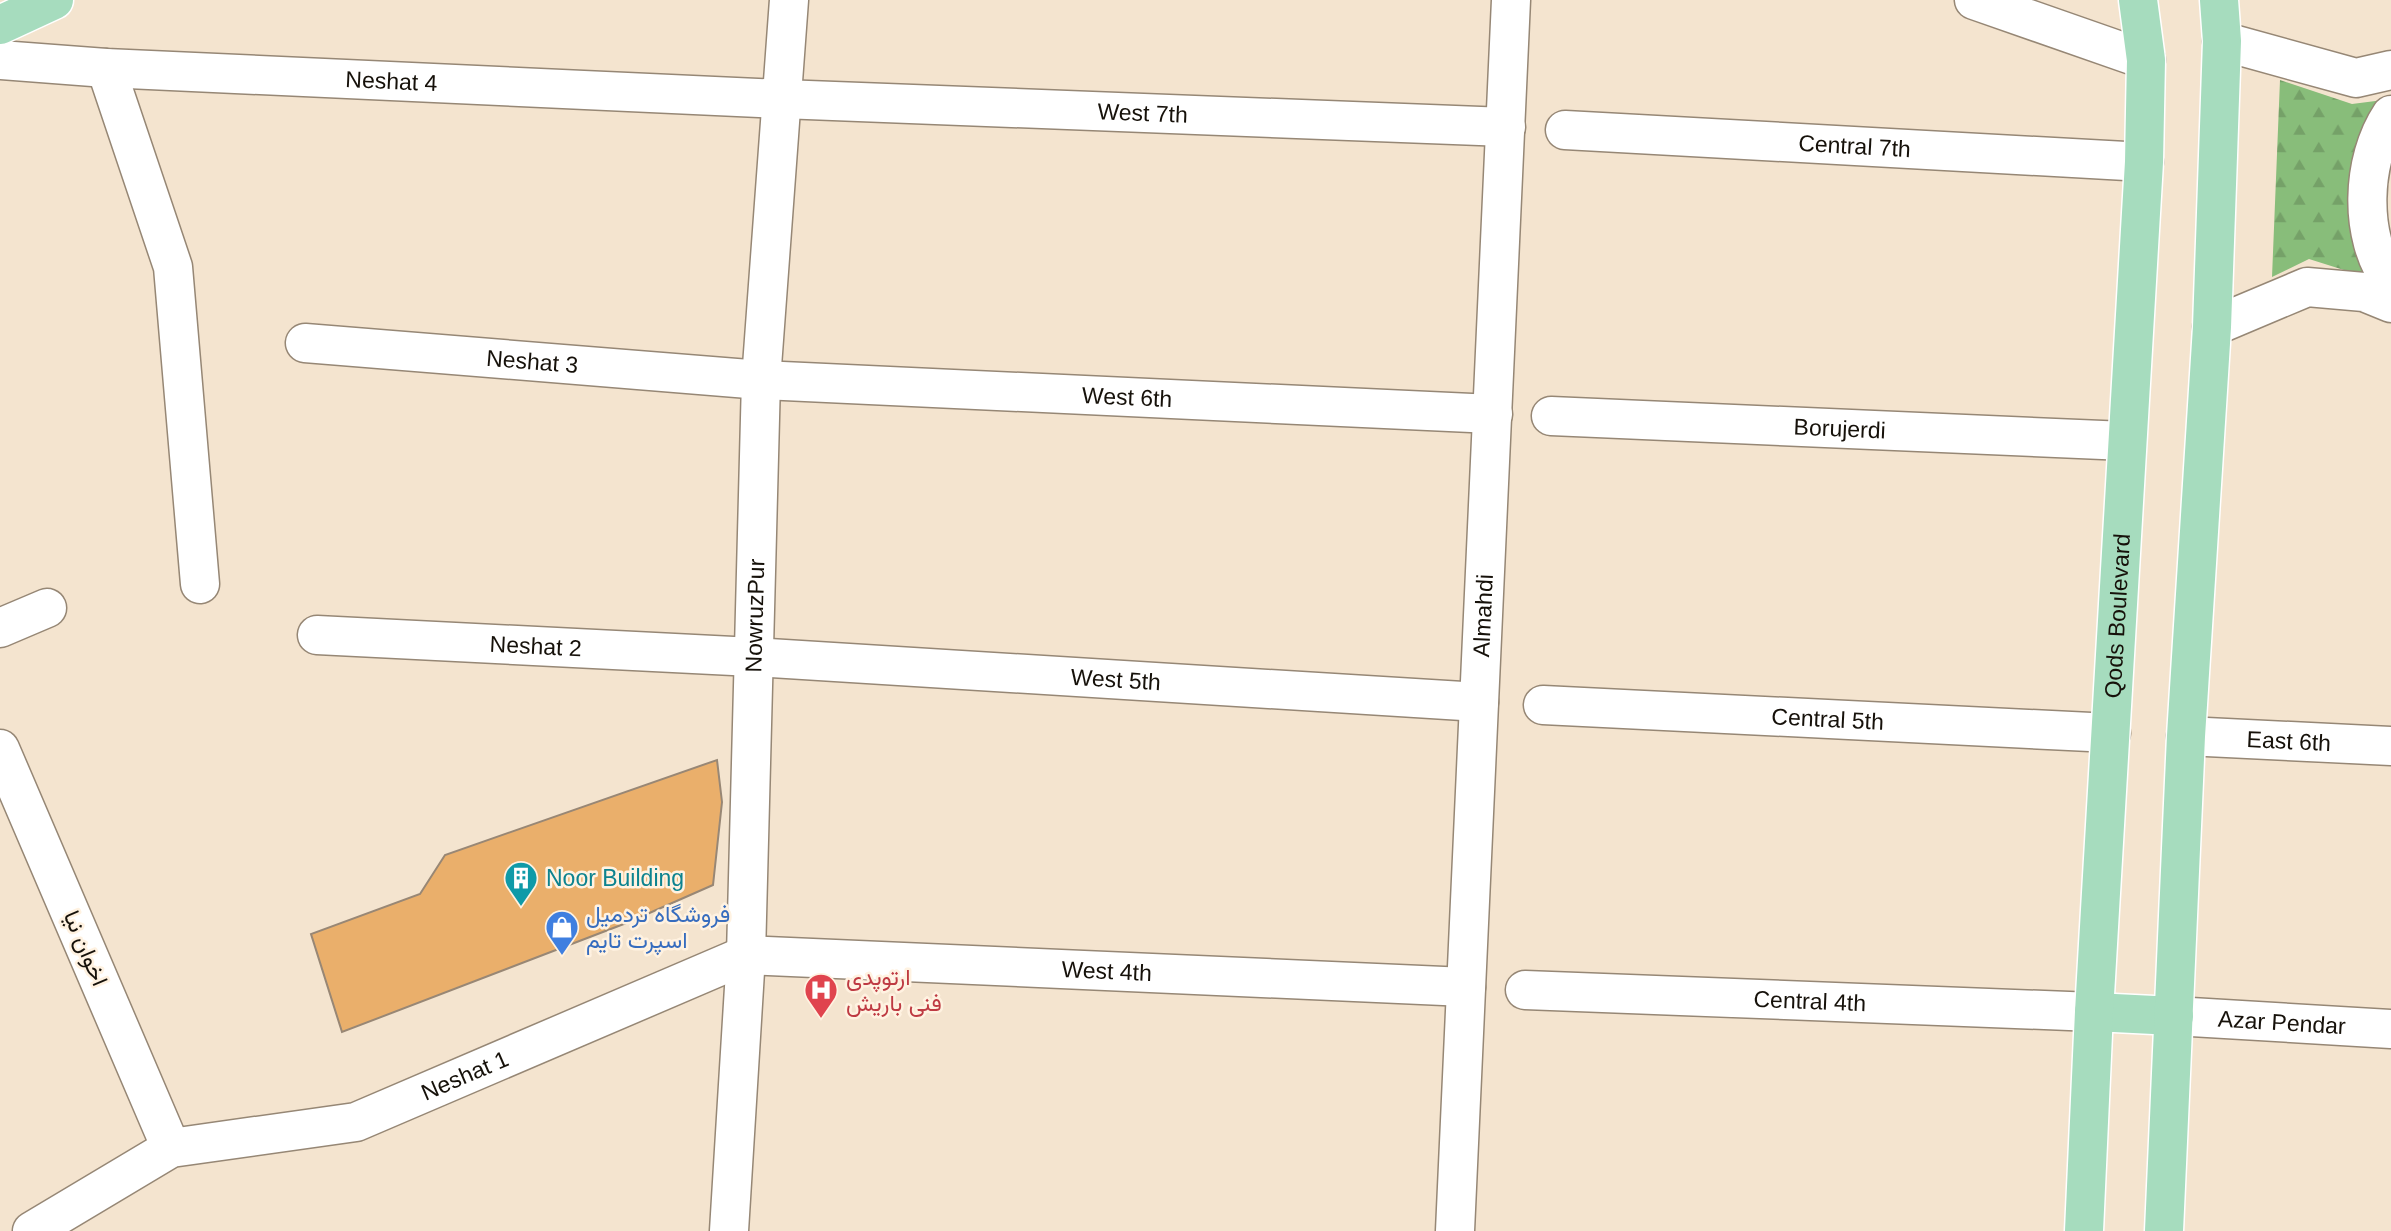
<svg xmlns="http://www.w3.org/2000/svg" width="2391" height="1231" viewBox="0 0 2391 1231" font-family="Arial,Vazirmatn,sans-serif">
<defs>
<pattern id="forest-firs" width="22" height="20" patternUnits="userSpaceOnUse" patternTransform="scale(1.75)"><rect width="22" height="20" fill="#88bd7a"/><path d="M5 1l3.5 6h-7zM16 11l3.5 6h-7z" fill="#75a168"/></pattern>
</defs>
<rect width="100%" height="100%" fill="#f4e4cf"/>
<path fill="url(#forest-firs)" d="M2280 80 2352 104 2391 99 2372 142 2382 282 2309 259 2272 277Z"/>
<path fill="#eaaf6b" stroke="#988775" stroke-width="2" d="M717 760 722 802 713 885 629 922 342 1032 311 934 420 894 445 855Z"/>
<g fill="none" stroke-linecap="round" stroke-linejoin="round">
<defs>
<g id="minor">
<path d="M1974 0 2146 60"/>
<path d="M2222 41 2356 78 2391 70"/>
<path id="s1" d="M0 60 106 68 782 99 1506 127"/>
<path d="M106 68 173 267 200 584"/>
<path d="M2391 115C2361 160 2358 237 2391 281"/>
<path id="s2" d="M1565 130 2144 162"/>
<path d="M2212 327 2307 287 2364 292 2391 303"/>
<path id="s3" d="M305 343 761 380 1493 414"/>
<path id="s4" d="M1551 416 2126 441"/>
<path d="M0 628 47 608"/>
<path id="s5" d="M317 635 753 657 1479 702"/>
<path id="s6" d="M1543 705 2111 733"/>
<path id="s7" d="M2186 736 2391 746"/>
<path d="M0 749 171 1148"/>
<path id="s8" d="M1525 990 2094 1012"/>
<path id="s9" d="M2174 1016 2391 1029"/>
<path id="s10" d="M32 1231 171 1148 356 1122 746 955 1466 987"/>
<path id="s11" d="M729 1231 746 955 761 380 789 0"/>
<path id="s12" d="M1455 1231 1511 0"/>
</g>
<g id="major">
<path d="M0 25 54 0"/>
<path d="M2094 1012 2174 1016"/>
<path id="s13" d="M2084 1231 2094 1012 2144 162 2146 60 2138 0"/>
<path d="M2164 1231 2186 736 2212 327 2222 41 2219 0"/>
</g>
</defs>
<use href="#minor" stroke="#968775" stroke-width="41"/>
<use href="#major" stroke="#fff" stroke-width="41"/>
<use href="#minor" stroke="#fff" stroke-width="38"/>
<use href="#major" stroke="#a6dcbe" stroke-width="38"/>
</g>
<defs>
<symbol id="building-pin" viewBox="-11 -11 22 30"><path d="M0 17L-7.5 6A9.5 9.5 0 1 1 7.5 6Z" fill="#0f9aa8" stroke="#fff2e1"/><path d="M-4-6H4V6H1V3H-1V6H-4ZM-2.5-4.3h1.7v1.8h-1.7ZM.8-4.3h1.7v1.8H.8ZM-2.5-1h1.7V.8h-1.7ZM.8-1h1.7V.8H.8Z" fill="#fff"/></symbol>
<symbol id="shop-pin" viewBox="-11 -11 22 30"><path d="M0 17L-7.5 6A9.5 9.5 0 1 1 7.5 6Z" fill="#3f7fe0" stroke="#fff2e1"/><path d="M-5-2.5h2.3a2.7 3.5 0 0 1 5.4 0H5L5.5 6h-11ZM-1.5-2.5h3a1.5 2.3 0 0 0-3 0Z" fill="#fff"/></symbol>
<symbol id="hospital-pin" viewBox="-11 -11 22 30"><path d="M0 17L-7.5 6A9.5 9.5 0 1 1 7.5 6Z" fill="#e0444e" stroke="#fff2e1"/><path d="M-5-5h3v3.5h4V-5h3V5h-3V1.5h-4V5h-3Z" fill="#fff"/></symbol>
</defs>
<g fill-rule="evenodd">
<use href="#building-pin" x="502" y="859" width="38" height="52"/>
<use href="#shop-pin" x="543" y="908" width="38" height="52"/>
<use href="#hospital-pin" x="802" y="971" width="38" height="52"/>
</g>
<g text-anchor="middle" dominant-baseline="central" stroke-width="5" stroke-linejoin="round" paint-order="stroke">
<g font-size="23" fill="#16110a" stroke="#fff2e1">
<text stroke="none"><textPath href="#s1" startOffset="392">Neshat 4</textPath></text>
<text stroke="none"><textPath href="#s1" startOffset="1144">West 7th</textPath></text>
<text stroke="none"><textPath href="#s2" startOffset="290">Central 7th</textPath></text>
<text stroke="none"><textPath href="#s3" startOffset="228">Neshat 3</textPath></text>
<text stroke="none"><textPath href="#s3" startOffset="824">West 6th</textPath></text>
<text stroke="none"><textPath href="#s4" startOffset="289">Borujerdi</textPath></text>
<text stroke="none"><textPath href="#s11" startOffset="616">NowruzPur</textPath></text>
<text stroke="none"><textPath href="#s12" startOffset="616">Almahdi</textPath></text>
<text stroke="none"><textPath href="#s13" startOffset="616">Qods Boulevard</textPath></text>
<text stroke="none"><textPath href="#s5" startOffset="219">Neshat 2</textPath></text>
<text stroke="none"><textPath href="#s5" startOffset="800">West 5th</textPath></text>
<text stroke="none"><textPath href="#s6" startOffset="285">Central 5th</textPath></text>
<text stroke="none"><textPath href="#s7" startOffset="103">East 6th</textPath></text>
<text transform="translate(86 948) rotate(67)">اخوان نیا</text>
<text stroke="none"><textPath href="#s10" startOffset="1134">West 4th</textPath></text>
<text stroke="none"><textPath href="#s8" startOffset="285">Central 4th</textPath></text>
<text stroke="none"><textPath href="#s9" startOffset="108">Azar Pendar</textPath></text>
<text stroke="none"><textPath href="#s10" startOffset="467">Neshat 1</textPath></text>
</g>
<g font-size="23" fill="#0d838f" stroke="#fff2e1" text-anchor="start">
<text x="546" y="878">Noor Building</text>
</g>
<g font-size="23" fill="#366cbe" stroke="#fff2e1" text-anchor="start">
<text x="586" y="914">فروشگاه تردمیل<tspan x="586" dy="26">اسپرت تایم</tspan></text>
</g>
<g font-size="23" fill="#be3a42" stroke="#fff2e1" text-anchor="start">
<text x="846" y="977">ارتوپدی<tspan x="846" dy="26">فنی باریش</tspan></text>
</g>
</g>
</svg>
